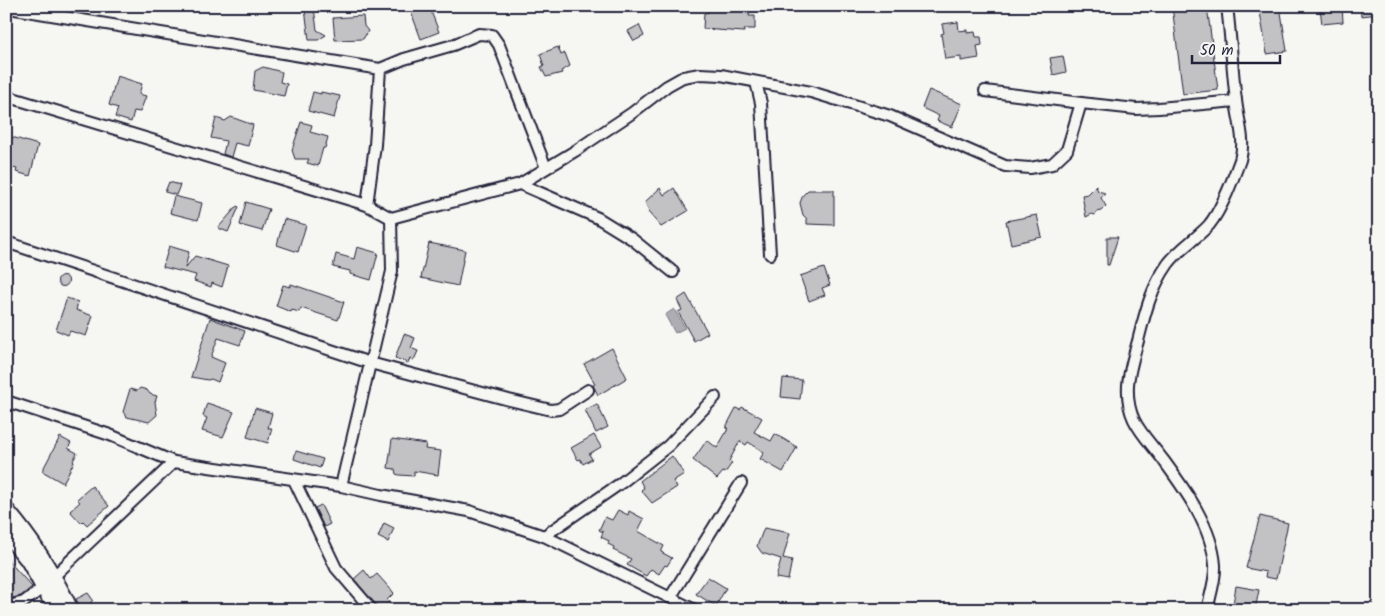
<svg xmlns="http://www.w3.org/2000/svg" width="1385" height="616" viewBox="0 0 1385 616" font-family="Kalam,sans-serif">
<rect width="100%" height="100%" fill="#f6f6f2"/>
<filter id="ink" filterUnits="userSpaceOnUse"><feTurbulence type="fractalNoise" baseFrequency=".02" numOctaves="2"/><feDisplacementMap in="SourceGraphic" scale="10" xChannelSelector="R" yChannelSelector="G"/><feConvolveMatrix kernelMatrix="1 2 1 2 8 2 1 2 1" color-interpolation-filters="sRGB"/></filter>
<g filter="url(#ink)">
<path fill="#adadb3" stroke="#757583" d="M674 309 685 328 675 333 665 315Z"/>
<g fill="#c2c2c4" stroke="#22223b">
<path d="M426 6H429L439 32 421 39 411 12Z"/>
<path d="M709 6H750L749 16H755V29H745L744 32 703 29 704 13 709 12Z"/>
<path d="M1172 6H1207L1218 90 1183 94Z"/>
<path d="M1259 6H1280L1287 51 1267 54Z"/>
<path d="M1342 6 1343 22 1322 24 1320 8Z"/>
<path d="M1360 6H1379V14L1361 16Z"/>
<path d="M314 8 317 30 326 35 318 40H309L305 9Z"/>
<path d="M363 16 364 26 368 31 363 39 335 40 333 18Z"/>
<path d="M958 22 959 31 967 30V33L975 32 976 37H981L982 45 977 46 979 58 961 61V57L945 59 941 34 944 33 942 24Z"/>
<path d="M639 25 644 36 634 41 628 31Z"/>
<path d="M558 47 561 55 565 53 570 66 561 71 562 73 546 77 541 67 544 66 540 54Z"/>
<path d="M1063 56 1066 72 1053 75 1050 58Z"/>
<path d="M263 67 282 72 280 82 287 84 284 96 253 90 255 71Z"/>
<path d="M117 76 142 84 139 94 146 96 140 112 134 111 131 122 115 117 118 108 109 105Z"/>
<path d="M929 90 962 104 952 127 937 121 939 116 922 108Z"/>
<path d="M313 92 321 94V92L340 96 334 118 308 111Z"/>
<path d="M231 117 253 125 248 146 235 143 231 157 223 154 226 141 211 138 216 118 225 121Z"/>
<path d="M301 122 312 125 310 132 328 137 325 148H323L318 166 307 163 309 159H295L292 150Z"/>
<path d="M6 137 12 139V137L38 145 30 176 16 172 17 169 9 167 11 158 6 157Z"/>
<path d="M169 182 180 185 176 195 165 192Z"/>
<path d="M1096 186 1098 191 1105 193 1101 198 1106 206 1101 211 1096 212 1095 215 1092 214 1086 217 1082 195 1088 194Z"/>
<path d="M660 188 664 195 674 188 688 211 661 227 648 212 649 211 645 202Z"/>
<path d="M808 190H834V225L807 224V219L803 215 800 203 803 195Z"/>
<path d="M174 196 202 203 198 220 170 213Z"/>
<path d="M246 202 269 209 262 231 240 225Z"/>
<path d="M237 206 239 207 228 232 218 228Z"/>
<path d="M1037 215 1042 237 1011 244 1006 221Z"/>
<path d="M284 219 306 225 298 252 277 245Z"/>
<path d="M1107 237H1118L1109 265H1107Z"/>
<path d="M429 243 465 250 458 286 421 278Z"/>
<path d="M169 246 189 252 185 268 195 256 228 266 222 287 212 283 211 287 194 281 196 275 163 267Z"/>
<path d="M357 247 378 253 371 280 350 274V271L333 267 336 254 354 259Z"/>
<path d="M824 268 830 285 822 288 825 295 809 301 800 276Z"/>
<circle cx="63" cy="281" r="5.5"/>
<path d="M291 284 344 302 338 320 301 308 299 312 292 310 291 312 276 306 283 285 290 287Z"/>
<path d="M686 294 708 333 694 341 678 312 682 310 677 300Z"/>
<path d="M67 298 78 302 76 310 93 316 86 336 70 331 68 335 56 330Z"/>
<path d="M210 318 245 331 240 345 218 338 211 357 225 363 218 382 211 379 208 380 191 377Z"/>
<path d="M404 334 415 338 411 348 418 351 414 360 410 358 408 363 395 358Z"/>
<path d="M612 348 627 378 598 395 593 385 595 384 584 364Z"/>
<path d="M783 378 802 380 800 399 781 397Z"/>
<path d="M140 388 147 390 150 394 157 396 155 402 157 415 149 422 127 417 123 412 130 389 137 391Z"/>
<path d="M207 403 234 412 223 437 202 431 207 418 203 416Z"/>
<path d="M597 404 608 427 596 433 585 410Z"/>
<path d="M742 407 762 418 754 432 771 441 775 434 797 447 783 472 760 459 764 452 748 442 746 445 740 441 729 461 732 463 725 473 723 472 717 479 693 460 707 440 717 448 728 429 726 427 736 408 740 410Z"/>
<path d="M255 408 272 413 268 428H272L268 443 247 437Z"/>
<path d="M594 435 601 447 589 454 592 459 583 464 580 459 578 460 571 448Z"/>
<path d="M60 437 71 443 68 448 77 453 73 461 74 462 63 483 42 471Z"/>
<path d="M392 439 426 444 425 449 441 451 438 475 414 471V476L399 475 396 474 395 469 388 468Z"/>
<path d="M296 451 323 459 320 468 294 459Z"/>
<path d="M672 456 684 474 673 481 677 487 652 503 641 490 644 488 640 481Z"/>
<path d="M92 486 109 506 87 525 83 521 81 523 70 511 80 502 77 499Z"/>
<path d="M321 505 330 524 324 527 315 508Z"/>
<path d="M618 510 628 515 629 511 644 519 638 531 664 546 661 552 672 558 667 566 665 565 659 574 651 569 646 576 627 565 631 559 613 550 614 547 608 544 609 541 601 537 603 532 599 530 605 517 612 520Z"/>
<path d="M1260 516 1288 523 1276 579 1265 577 1266 572 1246 568Z"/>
<path d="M384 523 394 528 388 542 378 537Z"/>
<path d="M764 528 790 533 783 558 792 560 788 580 776 578 781 559 762 553 757 546Z"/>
<path d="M6 558 32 587 21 596 12 598 6 592Z"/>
<path d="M364 570 371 579 377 574 394 593 387 600 395 610H379L377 606 354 579Z"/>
<path d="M708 577 726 588 716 606 696 594Z"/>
<path d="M1236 586 1259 590 1255 610H1232Z"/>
<path d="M88 593 93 600 91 602 92 604 82 610 76 599Z"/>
</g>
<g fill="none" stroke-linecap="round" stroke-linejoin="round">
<defs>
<g id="street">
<path d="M15 9 380 69 375 145 367 205"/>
<path d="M380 69 404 59 453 45 479 34 492 35 499 45 546 168"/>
<path d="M756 82 761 103 770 254"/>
<path d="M985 91 1081 103"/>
<path d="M6 96 367 205 391 218 520 184 598 218 632 239 673 272"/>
<path d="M520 184 575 151 632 113 667 86 683 77 700 74 721 75 811 92 890 116 1005 166 1030 168 1052 164 1067 150 1081 103 1136 109 1159 108 1236 101"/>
<path d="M6 242 370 363 509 400 551 410 559 409 588 390"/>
<path d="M6 401 110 435 174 462 54 576"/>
<path d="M174 462 341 486 381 495 469 511 544 536 621 483 668 446 715 397"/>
<path d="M294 480 336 568 372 610"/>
<path d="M341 486 392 271 391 218"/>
<path d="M544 536 695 610"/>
<path d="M670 598 741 483"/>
<path d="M6 607 24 602 45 586"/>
<path d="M1207 610C1210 596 1216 579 1215 565 1212 527 1186 491 1164 461 1144 434 1126 422 1128 385 1129 371 1134 355 1138 341 1145 313 1151 288 1168 264 1179 249 1196 239 1209 225 1222 209 1233 179 1240 160 1246 140 1238 121 1236 100 1232 69 1231 38 1227 6"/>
</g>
<g id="primary">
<path d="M6 511C33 542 52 573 70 610"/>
<path d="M6 532 29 560 57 610"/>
</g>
</defs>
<use href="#street" stroke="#22223b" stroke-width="14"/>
<use href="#primary" stroke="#22223b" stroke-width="20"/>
<use href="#street" stroke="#f6f6f2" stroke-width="10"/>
<use href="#primary" stroke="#f6f6f2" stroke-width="16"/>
</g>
</g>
<rect width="1385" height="616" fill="none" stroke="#f6f6f2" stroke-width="25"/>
<rect x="12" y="12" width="1360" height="591" fill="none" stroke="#22223b" stroke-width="2" filter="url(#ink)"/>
<path d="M1192 55v8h88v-8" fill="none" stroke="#22223b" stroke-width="2.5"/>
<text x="1200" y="55" font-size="15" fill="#22223b" stroke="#f6f6f2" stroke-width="4" paint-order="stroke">50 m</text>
</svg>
